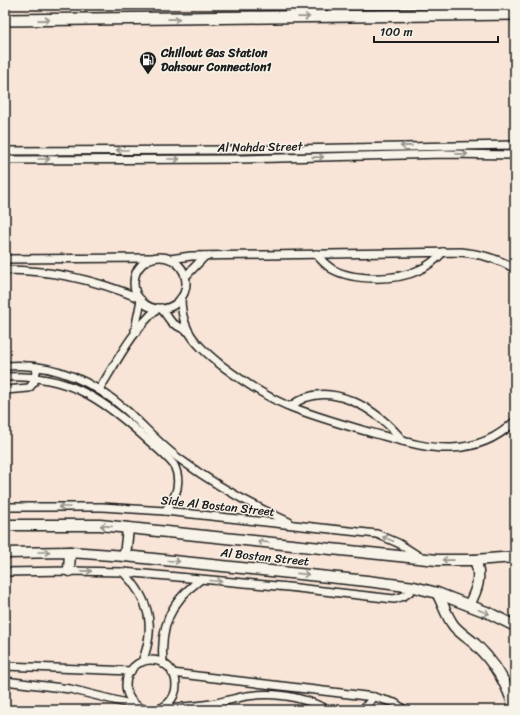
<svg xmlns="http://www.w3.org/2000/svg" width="520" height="715" viewBox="0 0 520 715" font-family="Sriracha,sans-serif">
<rect width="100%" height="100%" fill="#f8e5d7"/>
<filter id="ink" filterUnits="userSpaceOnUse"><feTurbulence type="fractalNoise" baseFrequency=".025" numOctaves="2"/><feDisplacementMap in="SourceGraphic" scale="8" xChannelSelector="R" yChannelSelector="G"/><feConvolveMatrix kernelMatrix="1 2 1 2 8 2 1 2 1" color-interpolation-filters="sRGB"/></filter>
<g filter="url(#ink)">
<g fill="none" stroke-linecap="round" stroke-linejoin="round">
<defs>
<g id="street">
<path d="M5 151 239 150 515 145"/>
<path d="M5 160 240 159 445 154 515 155"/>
<path d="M316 254C321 260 326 265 332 269 353 281 397 281 419 270 428 266 436 260 443 252"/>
<circle cx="160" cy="283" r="26"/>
<path d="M5 259 151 258"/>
<path d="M170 259 191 256 461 252C481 254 498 258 515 269"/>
<path d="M5 270C52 270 96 280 139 298"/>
<path d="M185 277 205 256"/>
<path d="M181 298C181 309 183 320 188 330 195 344 209 355 221 365 241 380 263 395 286 405 313 416 341 424 369 432 396 439 424 449 452 448 477 447 498 438 515 421"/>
<path d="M161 308 172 323 189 332"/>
<path d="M135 330 141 300"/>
<path d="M5 366C50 362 91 380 125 409 144 426 160 445 181 460 215 485 251 505 289 522"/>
<path d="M5 377C64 374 99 396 141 434 152 444 165 454 174 465 182 482 176 498 165 511"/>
<path d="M5 390 29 388 34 382 37 367"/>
<path d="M99 390C117 361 132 331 158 308"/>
<path d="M291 406C328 377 378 409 403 441"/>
<path d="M5 507H102L165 511 377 534 398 543 420 557"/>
<path d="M5 572 69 571 123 572 288 587 394 599C403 597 408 595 414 587"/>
<path d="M123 572C150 599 156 627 142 662"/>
<circle cx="151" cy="685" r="25"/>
<path d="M163 664C160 627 170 602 200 580"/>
<path d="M5 666 131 671"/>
<path d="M172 673 374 697 395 703 405 710"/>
<path d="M5 681 70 689 134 705"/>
<path d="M161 708C178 707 194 707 211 704 223 702 235 698 247 696 275 692 303 697 328 710"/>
<path d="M362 710 374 697"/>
</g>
<g id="secondary">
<path d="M5 525H100L437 560H475L515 557"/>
<path d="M5 553 70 552 125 556 367 581 414 587 437 593 489 613 515 626"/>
<path d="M125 556 128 528"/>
<path d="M69 571 70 552"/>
<path d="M437 593C443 603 446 616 454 626 460 633 468 638 475 644 494 662 508 685 515 710"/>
<path d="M469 605C477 590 482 577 475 560"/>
</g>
<path id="primary" d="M5 20 515 14"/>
</defs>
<use href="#street" stroke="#1c1c1c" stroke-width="10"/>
<use href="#secondary" stroke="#1c1c1c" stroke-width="13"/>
<use href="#primary" stroke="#1c1c1c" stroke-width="14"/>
<use href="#street" stroke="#f7f3e8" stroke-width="7"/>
<use href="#secondary" stroke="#f7f3e8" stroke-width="10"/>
<use href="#primary" stroke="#f7f3e8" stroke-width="11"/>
</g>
<defs><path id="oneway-shaft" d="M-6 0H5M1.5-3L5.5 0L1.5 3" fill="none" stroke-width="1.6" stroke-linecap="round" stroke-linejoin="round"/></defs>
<g stroke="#94928c">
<use href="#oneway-shaft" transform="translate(304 17) rotate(-1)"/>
<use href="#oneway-shaft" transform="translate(174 19) rotate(-1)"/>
<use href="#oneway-shaft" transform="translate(44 20) rotate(-1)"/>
<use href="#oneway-shaft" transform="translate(406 146) rotate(179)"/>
<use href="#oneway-shaft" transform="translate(122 150) rotate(180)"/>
<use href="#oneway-shaft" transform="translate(462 154) rotate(1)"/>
<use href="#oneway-shaft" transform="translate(318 157) rotate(-1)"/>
<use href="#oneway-shaft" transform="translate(44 159)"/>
<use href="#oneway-shaft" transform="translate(174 159)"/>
<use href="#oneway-shaft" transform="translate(64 507) rotate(180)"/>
<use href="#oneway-shaft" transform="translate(106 526) rotate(-176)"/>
<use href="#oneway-shaft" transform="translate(388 539) rotate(-158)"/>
<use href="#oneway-shaft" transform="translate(263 542) rotate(-174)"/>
<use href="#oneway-shaft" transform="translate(44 552)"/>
<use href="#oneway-shaft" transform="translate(448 560) rotate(-179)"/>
<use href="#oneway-shaft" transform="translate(174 561) rotate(5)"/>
<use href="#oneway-shaft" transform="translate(86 571) rotate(1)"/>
<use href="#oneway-shaft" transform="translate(303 574) rotate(6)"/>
<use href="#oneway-shaft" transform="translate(216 581) rotate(5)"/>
<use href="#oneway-shaft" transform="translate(484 612) rotate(22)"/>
</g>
</g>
<defs>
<symbol id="fuel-pin" viewBox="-11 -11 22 30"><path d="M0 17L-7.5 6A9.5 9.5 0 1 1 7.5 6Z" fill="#1c1c1c" stroke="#f7f3e8"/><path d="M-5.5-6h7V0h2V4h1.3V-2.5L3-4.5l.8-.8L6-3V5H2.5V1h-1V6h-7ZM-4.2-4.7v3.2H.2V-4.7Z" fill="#fff"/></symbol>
</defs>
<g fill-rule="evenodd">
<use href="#fuel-pin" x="138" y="50" width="20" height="27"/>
</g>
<g text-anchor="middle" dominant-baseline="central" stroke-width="3" stroke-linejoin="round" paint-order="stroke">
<g font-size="12" font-weight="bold" fill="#1c1c1c" stroke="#f7f3e8" text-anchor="start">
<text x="161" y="53">Chillout Gas Station<tspan x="161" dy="14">Dahsour Connection1</tspan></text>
</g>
<g font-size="12" fill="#1c1c1c" stroke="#f7f3e8">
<text transform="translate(260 147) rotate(-1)">Al Nahda Street</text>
<text transform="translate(218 506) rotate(6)">Side Al Bostan Street</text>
<text transform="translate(265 557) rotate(6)">Al Bostan Street</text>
</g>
</g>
<rect width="520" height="715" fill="none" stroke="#f7f3e8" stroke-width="20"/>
<rect x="10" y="10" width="500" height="695" fill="none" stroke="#1c1c1c" stroke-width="1.5" filter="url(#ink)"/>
<path d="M374 36v6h124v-6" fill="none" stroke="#1c1c1c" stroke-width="2"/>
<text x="380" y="36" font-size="12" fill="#1c1c1c" stroke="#f7f3e8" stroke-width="3" paint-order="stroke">100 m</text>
</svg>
